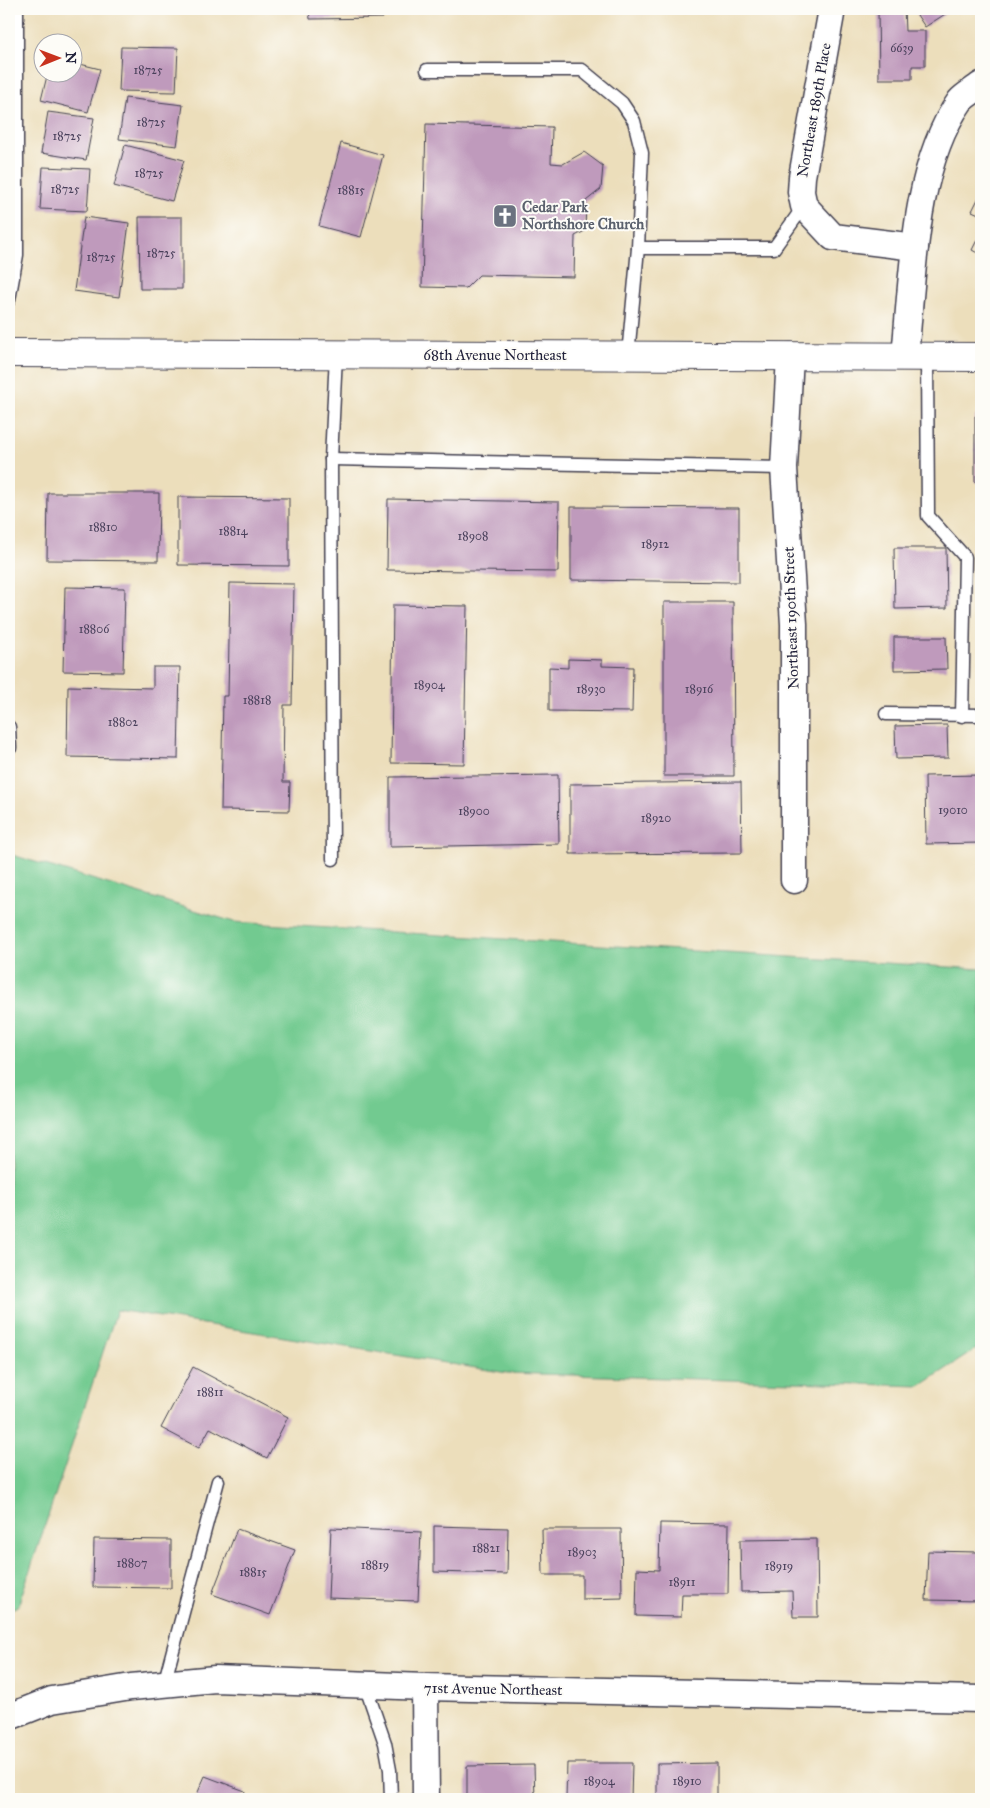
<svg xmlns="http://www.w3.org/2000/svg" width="990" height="1808" viewBox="0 0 990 1808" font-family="'IM FELL Great Primer',serif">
<rect width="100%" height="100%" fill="#fdfcf7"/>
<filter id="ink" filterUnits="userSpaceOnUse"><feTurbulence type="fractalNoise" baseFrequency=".02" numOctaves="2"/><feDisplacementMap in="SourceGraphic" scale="10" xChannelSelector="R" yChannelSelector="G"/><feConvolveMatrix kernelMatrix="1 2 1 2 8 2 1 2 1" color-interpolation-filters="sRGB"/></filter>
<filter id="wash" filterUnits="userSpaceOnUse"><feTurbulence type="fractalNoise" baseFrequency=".0096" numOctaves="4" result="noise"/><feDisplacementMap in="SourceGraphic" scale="20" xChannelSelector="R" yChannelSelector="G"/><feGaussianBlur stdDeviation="1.12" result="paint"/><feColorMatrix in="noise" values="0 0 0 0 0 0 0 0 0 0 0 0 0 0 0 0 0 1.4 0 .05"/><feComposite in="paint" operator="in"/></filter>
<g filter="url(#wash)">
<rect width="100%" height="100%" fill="#ecdebb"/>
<path fill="#72ca90" stroke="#4a7666" d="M9 854 234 922 981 969V1346L920 1386 507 1373 117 1310 18 1606 9 1610Z"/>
<g id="blocks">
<g fill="#bf9abc">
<path d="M309 9H383V18L310 19Z"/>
<path d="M878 9H904L905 31H925V66H912V79H879Z"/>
<path d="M913 9H953L925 27Z"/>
<path d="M121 47 178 48 176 92 119 91Z"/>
<path d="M72 62 100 69 88 112 41 100 48 72H72Z"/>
<path d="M125 98 183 105 177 146 119 139Z"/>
<path d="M48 112 94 118 86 160 41 153Z"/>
<path d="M426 124 552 127 551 163 563 164 584 152 603 166 601 189 586 201 585 231 575 236 574 277 479 275 466 288 422 287Z"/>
<path d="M341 143 383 155 361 237 319 226Z"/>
<path d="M125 145 184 160 172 201 114 186Z"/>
<path d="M43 167 90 169 87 211 40 209Z"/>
<path d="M981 193V215L972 211Z"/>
<path d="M84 217 129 223 119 297 74 291Z"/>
<path d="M139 217H182V289H140Z"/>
<path d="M981 232V255L972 250Z"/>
<path d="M975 416H981V483L975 482Z"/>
<path d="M48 493H159L158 561 47 560Z"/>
<path d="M178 497 289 498V566L178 565Z"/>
<path d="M388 499 559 502 558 572 387 570Z"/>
<path d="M571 507 739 508V582L571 580Z"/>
<path d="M894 548H946L947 608 895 609Z"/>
<path d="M230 583 294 584 292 705H284L283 782H290L289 811 221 810 223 696H228Z"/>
<path d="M65 587 125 588 123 672 63 671Z"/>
<path d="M664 602H733L734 776H664Z"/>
<path d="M393 605 467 606 464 764 391 763Z"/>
<path d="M894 637H946L947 669 894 670Z"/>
<path d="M568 659 602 660V666L633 667 632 712 549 711V667L568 668Z"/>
<path d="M153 667H180L178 759 67 757 68 686 153 688Z"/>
<path d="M947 725 948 758 896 759 895 726Z"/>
<path d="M558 775 559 844 390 847V777Z"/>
<path d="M981 775V843L926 844 925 776Z"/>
<path d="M741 782 742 853 570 854V784Z"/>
<path d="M193 1367 288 1417 267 1458 210 1428 199 1448 161 1428Z"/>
<path d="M660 1523 729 1524 728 1594H682L681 1617 636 1616 637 1569 659 1570Z"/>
<path d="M434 1526 508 1528 507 1574 434 1572Z"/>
<path d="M331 1528 421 1532 418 1601 328 1598Z"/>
<path d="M979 1528H981V1601L926 1600 928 1551 978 1552Z"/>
<path d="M237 1529 295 1550 270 1615 212 1594Z"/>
<path d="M542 1529H621L622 1598 582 1599V1575H543Z"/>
<path d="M94 1539 171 1540V1588L93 1587Z"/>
<path d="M817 1539 818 1617H793L792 1591 741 1592 740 1540Z"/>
<path d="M567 1763H632L631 1799H566Z"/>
<path d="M717 1763V1799H657V1764Z"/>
<path d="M534 1765 535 1799H467V1766Z"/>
<path d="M205 1776 245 1791 242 1799H195Z"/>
</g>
</g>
</g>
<g filter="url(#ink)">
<use href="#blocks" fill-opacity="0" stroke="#403e4e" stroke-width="1"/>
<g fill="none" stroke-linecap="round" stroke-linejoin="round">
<defs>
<g id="service">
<path d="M427 70H582L622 103 634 121 642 153 638 248 628 355"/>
<path d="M638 248H774L804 206"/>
<path d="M9 300 17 255V9"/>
<path d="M927 357 928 516 965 557 962 716"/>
<path d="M331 459 784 468"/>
<path d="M886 714 981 715"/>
<path d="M9 727 10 748"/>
<path d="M333 859 331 459 336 355"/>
<path d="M164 1684 218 1481"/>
<path d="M365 1685 385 1743 390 1770 391 1799"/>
</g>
<g id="minor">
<path d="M832 9 802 177 801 192 804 206 833 237 915 247"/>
<path d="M790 356 784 468 794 624V880"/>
<path d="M905 356C913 277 913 168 960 101 965 95 975 90 981 85"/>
<path d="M425 1687 426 1799"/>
<path d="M9 1717 52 1700 131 1687 215 1679 425 1687 981 1699"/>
</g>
<path id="tertiary" d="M9 353 981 357"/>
</defs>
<use href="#service" stroke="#403e4e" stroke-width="15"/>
<use href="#minor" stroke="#403e4e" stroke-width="29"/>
<use href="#tertiary" stroke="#403e4e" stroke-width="30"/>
<use href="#service" stroke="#fff" stroke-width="12"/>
<use href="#minor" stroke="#fff" stroke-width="26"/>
<use href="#tertiary" stroke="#fff" stroke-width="28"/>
</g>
</g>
<defs>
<symbol id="church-square" viewBox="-11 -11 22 22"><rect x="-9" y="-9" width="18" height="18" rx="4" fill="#6b7280" stroke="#fdfcf7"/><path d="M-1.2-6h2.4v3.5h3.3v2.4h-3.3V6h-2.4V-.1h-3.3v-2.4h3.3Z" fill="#fff"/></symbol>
</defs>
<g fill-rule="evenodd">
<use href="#church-square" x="491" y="202" width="28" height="28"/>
</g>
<g text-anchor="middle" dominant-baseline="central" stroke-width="4" stroke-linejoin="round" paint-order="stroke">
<g font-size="12" fill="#49405b">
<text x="902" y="48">6639</text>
<text x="148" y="70">18725</text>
<text x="151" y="122">18725</text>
<text x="67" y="136">18725</text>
<text x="149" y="173">18725</text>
<text x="65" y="189">18725</text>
<text x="351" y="190">18815</text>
<text x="161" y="253">18725</text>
<text x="101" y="257">18725</text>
<text x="103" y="527">18810</text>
<text x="233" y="531">18814</text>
<text x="473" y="536">18908</text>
<text x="655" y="544">18912</text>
<text x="94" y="629">18806</text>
<text x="429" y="685">18904</text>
<text x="591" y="689">18930</text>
<text x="699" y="689">18916</text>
<text x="257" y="700">18818</text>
<text x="123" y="722">18802</text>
<text x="953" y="810">19010</text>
<text x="474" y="811">18900</text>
<text x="656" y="818">18920</text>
<text x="210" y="1392">18811</text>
<text x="486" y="1548">18821</text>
<text x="582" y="1552">18903</text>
<text x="132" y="1563">18807</text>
<text x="375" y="1565">18819</text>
<text x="779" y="1566">18919</text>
<text x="253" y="1572">18815</text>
<text x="682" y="1582">18911</text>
<text x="599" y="1781">18904</text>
<text x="687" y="1781">18910</text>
</g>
<g font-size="15" fill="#22223b" stroke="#fdfcf7">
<text transform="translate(814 110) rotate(-80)">Northeast 189th Place</text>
<text x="495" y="355">68th Avenue Northeast</text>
<text transform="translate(791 618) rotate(-92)">Northeast 190th Street</text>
<text transform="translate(493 1689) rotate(1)">71st Avenue Northeast</text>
</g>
<g font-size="15" font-weight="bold" fill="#5b616d" stroke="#fdfcf7" text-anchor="start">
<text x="522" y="207">Cedar Park<tspan x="522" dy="17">Northshore Church</tspan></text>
</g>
</g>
<rect width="990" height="1808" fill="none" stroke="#fdfcf7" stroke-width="30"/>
<g transform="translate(58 58) rotate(89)"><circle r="24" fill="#fdfcf7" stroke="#a5a5ac"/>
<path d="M0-4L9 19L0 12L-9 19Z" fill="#c8321e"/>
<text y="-8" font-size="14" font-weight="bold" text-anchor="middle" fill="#22223b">N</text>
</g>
</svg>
